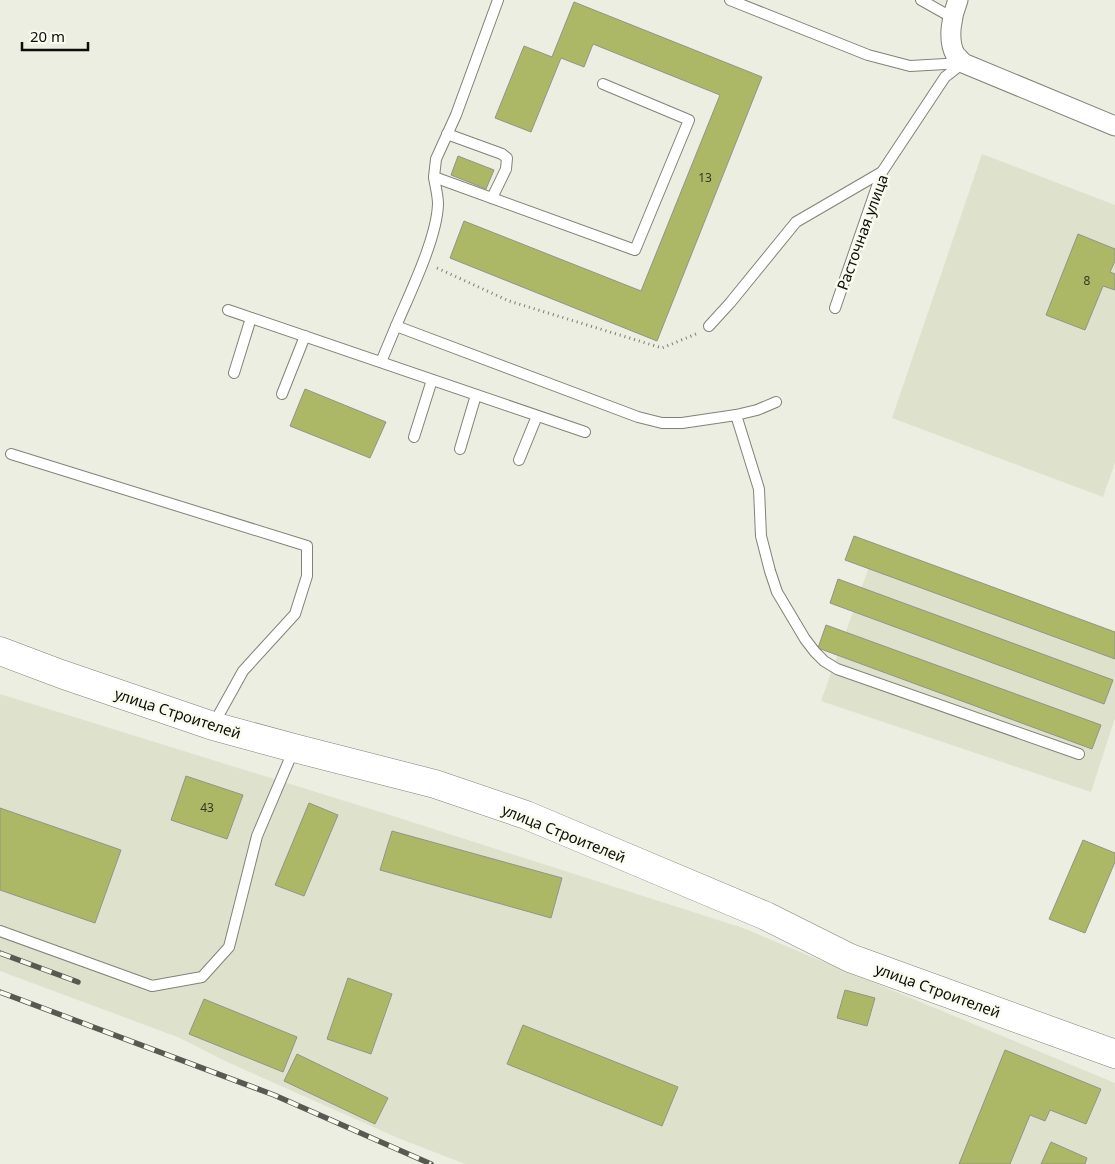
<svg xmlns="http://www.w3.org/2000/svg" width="1115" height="1164" viewBox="0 0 1115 1164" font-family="'Noto Sans',sans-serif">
<rect width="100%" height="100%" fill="#ebeee1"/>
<g fill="#dee2cd">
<path d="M982 154 1115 205V463L1103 497 892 418Z"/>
<path d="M873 556 1115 640V718L1091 792 821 701Z"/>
<path d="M0 694 390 815 743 928 1115 1083V1164H465L398 1138 225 1061 180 1038 0 971Z"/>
</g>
<g fill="#acb865" stroke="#929488">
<path d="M574 2 762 77 657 341 450 258 464 221 641 291 720 95 593 44 584 67 561 58 531 132 495 118 524 46 552 57Z"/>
<path d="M458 156 494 170 486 189 451 175Z"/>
<path d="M1078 234 1115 249V261L1110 272 1115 274V290L1103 286 1085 330 1046 315Z"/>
<path d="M305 389 386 422 370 458 290 426Z"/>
<path d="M854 536 1115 632V659L845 560Z"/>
<path d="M838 579 1113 680 1104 704 830 603Z"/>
<path d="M826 625 1101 725 1092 749 818 648Z"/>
<path d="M186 776 243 795 227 839 171 820Z"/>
<path d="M309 803 338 815 304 896 275 885Z"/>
<path d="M0 808 121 850 95 923 0 890Z"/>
<path d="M392 831 562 878 551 918 380 870Z"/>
<path d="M1083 840 1115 853V862L1085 933 1049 919Z"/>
<path d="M348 978 392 994 371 1054 327 1039Z"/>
<path d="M845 990 875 998 867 1026 837 1018Z"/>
<path d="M204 999 297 1037 283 1072 189 1034Z"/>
<path d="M523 1025 678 1087 662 1126 507 1064Z"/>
<path d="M1005 1050 1101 1089 1086 1124 1050 1110 1045 1121 1030 1115 1010 1164H959Z"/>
<path d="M297 1054 388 1098 375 1124 284 1081Z"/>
<path d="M1051 1142 1087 1158 1085 1164H1041Z"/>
</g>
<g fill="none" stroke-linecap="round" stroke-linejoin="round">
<defs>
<g id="lane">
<path d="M498 0 456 115 436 159 434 177 635 250 689 120 603 84"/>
<path d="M730 0 868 55 910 66 963 63"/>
<path d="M921 0 953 18"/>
<path d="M447 134 502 154 507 158 506 169 492 198"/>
<path d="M434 177C435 185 438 195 438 204 437 238 410 293 396 326L638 417 662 423H682L736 415 757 410 776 402"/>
<path d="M835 308 882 172 945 77 963 63"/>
<path d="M228 310 585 432"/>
<path d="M709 326 730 303 796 222 882 172"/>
<path d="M381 362 396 326"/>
<path d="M234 373 251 318"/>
<path d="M282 394 305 336"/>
<path d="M736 415 759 489 761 536 770 571 777 592 805 639 815 652 824 661 837 669 1079 754"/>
<path d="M414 437 432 380"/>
<path d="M460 449 476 395"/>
<path d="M11 454 307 546V576L295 614 243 671 213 725"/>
<path d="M519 460 537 416"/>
<path d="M0 931 152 986 202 977 229 947 257 836 294 749"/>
</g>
<path id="street" d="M958 0C952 15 947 39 955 54 957 57 961 60 963 63L1115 126"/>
<path id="secondary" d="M0 651 61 674 213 726 294 748 435 784 526 815 766 916 850 958 1115 1054"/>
</defs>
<use href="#lane" stroke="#818377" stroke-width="12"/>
<use href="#street" stroke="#818377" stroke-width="21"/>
<use href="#secondary" stroke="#818377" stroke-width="29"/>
<path stroke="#7b7d74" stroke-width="3" stroke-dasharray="1 4" stroke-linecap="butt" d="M437 268 509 301 662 348 696 334"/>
<use href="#lane" stroke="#fff" stroke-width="10"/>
<use href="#street" stroke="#fff" stroke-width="19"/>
<use href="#secondary" stroke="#fff" stroke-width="28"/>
<defs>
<g id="rail">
<path d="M0 953 78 982"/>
<path d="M0 992 274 1095 431 1164"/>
</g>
</defs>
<use href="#rail" stroke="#585a52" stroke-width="5.5"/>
<use href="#rail" stroke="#f9fbee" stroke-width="4" stroke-dasharray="11" stroke-linecap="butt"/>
</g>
<g text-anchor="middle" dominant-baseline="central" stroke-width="5" stroke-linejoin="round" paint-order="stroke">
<g font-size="12" fill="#353820">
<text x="705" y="177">13</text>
<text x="1087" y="280">8</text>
<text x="207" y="807">43</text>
</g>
<g font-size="15" fill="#0d0e09" stroke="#f9fbee">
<text transform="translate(862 232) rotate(-70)">Расточная улица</text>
<text transform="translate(178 713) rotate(18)">улица Строителей</text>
<text transform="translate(564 833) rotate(22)">улица Строителей</text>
<text transform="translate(938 990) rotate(20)">улица Строителей</text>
</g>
</g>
<path d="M22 42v8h66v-8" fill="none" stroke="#0d0e09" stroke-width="2.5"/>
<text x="30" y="42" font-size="15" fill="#0d0e09" stroke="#f9fbee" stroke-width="4" paint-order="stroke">20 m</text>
</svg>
